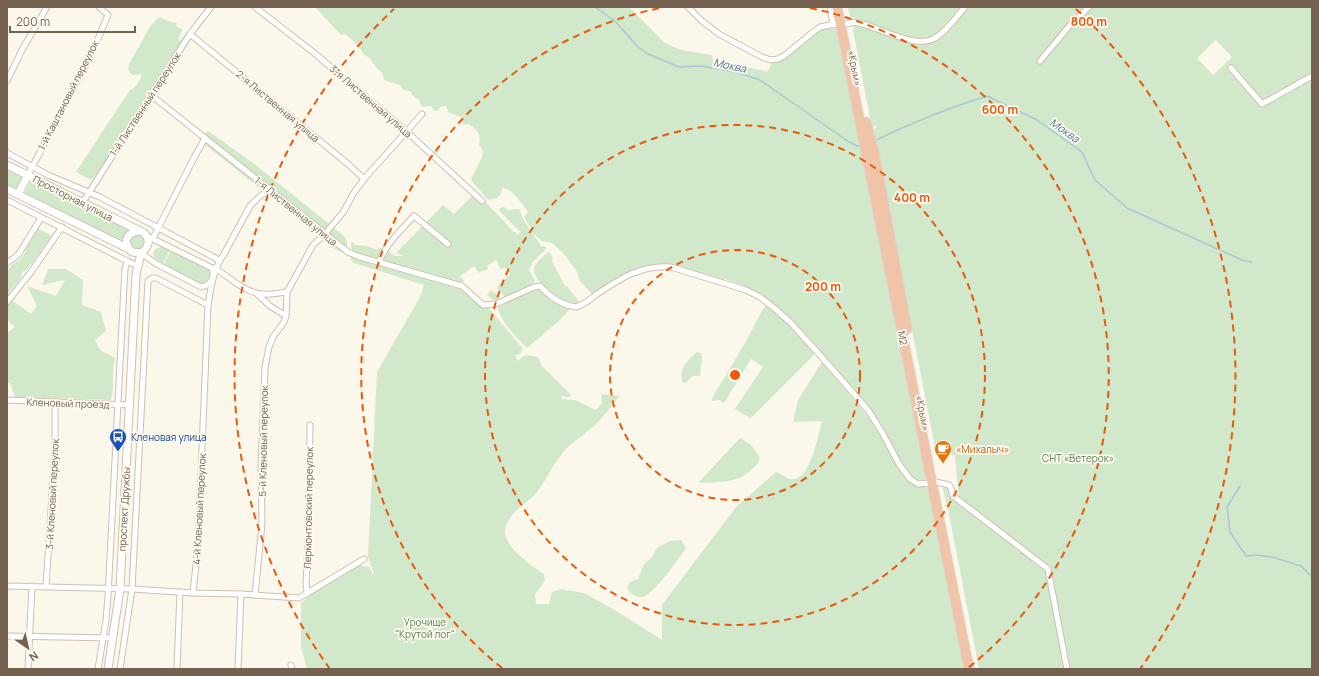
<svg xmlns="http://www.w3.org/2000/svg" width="1319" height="676" viewBox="0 0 1319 676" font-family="Manrope,sans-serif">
<rect width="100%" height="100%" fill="#fbf7eb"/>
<g fill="#d2e8ca" fill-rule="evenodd">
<path d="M315 7H629L665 43 681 50 712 55 714 68C725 71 724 67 733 67 746 67 754 68 767 72L772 63 784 57 820 29H838L928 479C919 481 916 481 909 474L877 418 853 388 794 323 770 301 756 291 731 281 661 264 642 267 630 271 593 295 580 281 576 270 564 254 552 243 542 241 534 234 524 217 528 212C521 204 513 188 502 188L501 194 497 198 488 200 471 180C475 169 482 162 483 151L479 145C481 134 478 131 469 124L465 125 462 123 464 120 462 117 447 112 448 110 446 106 440 107 438 111H434L431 106 422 107 420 103 419 99 415 98 410 91 403 90 400 85 384 80C383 74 382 71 377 69 375 65 372 63 370 58L363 54C360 45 352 40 345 34L341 35Z"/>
<path d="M848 7H963C956 15 945 32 935 36 914 47 876 23 854 18L850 17Z"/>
<path d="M967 7H1312V669H979L949 514 943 489 944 486H946L959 501 955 456 935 447 878 157 881 156 879 152H877L873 131 877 126 876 125 872 128 871 123 853 30 854 26 860 25 916 43H930ZM1216 40 1232 57 1213 75 1197 58Z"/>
<path d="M159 17 171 22 178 23 176 24 177 27 182 29V31L178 39 180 41 184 36 188 33 192 38 157 90 151 92 146 97 99 172 91 180 76 172 130 90C136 87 140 81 142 74L132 75 128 70 129 64 151 25Z"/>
<path d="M208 131 253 163 343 235C349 242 348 246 343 253L337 250 208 147 199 138Z"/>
<path d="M7 168 23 176V178L17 190 7 186Z"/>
<path d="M31 180 131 230 125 235 123 244 24 194Z"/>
<path d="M476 192 514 232H516L517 235 521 232 514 226 499 210 500 208 504 207 508 210 519 209 524 221 540 244V246H544L547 248 533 262 529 270 535 281C527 290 515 294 505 298L497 287 510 274 505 268 500 269 497 260 485 267H488V270L481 271 479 273 474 266 460 276 464 281 462 285 352 252 351 243 353 242 355 245 367 246 377 250 380 248 390 252 394 256H404L396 253 443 205 454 214Z"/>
<path d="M37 228 52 236 27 270 22 272 21 278 7 295V271L13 264 22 258Z"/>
<circle cx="137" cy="242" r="8"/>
<path d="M163 246 170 250 163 264 154 258 153 253 155 249Z"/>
<path d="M171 250 210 269V279L206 284H201L164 265Z"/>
<path d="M547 253H550L553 258 552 261 565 286H567L578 300 579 303 575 305C569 304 562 302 557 299 551 296 533 277 534 270 534 263 543 257 547 253Z"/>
<path d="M351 255 460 286 482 307H488L523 349 520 354 515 355 518 361C524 354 529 355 538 357L542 366 572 396 568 397 561 396 562 399 575 400 596 410 602 403 601 394 620 396C611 406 604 417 594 426 585 434 574 441 566 449 553 463 548 478 537 492 527 504 506 514 505 531 504 547 532 566 544 574L545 581 535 594 536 604H549L552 592 562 589 584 593 613 609 662 640V605L736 507 776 472C781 474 786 478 790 479 810 484 818 434 822 421L793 422 798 400 822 362 872 421 882 435 903 473 912 484 919 487H931L967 669H307L301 647V603L314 592 359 565 369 567 375 577 368 556 377 372 420 297 424 285 354 263 351 260Z"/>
<path d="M48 269H66L83 280 82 305 101 312 106 331 95 340 100 350 115 358C111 372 115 386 111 400L15 397 10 383 7 382V333L15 327 7 320V306L11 300 31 314 37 306 27 286 56 296 65 280 42 285Z"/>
<path d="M539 288 550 300 571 308 560 320 527 348C518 339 498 319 498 307L505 304V302Z"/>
<path d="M491 290C495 292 500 297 500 301L497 303 487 295Z"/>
<path d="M766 306H767L790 323 815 353 813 356 752 417 750 418 735 409 763 367 751 359 724 403 719 400 712 401V398L744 345 763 309Z"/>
<path d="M697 352 701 353 702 357 700 376H692L687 382 683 383C678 369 687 360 697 352Z"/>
<path d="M740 438 751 445 759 456C760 462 756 466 752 469 737 484 718 482 698 483Z"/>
<path d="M681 540 686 548C679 558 656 591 645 596 637 599 630 594 627 588 629 582 632 580 638 579L644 564 652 557 657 548 670 541Z"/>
</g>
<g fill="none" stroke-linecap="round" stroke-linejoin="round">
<g stroke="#a7c8d4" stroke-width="1.5">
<path d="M595 7 615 21 637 46 648 54 679 67 701 66 714 68 739 73 760 80 849 142 857 146H861"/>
<path d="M874 141C911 123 948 108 987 96L1037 120 1082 152 1095 180 1127 208 1242 260 1252 262"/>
<path d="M1240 486 1227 507 1230 532 1246 556 1257 555 1272 557 1301 566 1312 577"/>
</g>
<defs>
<g id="street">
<path d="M255 7 313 52 406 131 482 201"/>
<path d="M688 7 702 21 719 34 762 57 771 60 778 59 784 56 812 33 820 27 840 23"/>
<path d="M830 7 833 25"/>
<path d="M846 24C850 23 855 22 859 23 879 27 916 50 935 38 947 31 956 17 965 7"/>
<path d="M190 34 348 164 364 179"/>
<path d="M1040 61 1071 24 1089 7"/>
<path d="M1231 68 1262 104 1312 76"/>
<path d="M7 81 22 50 47 7"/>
<path d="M151 95 348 252 357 256 462 286 483 305 496 304 534 287 540 286C550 297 561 305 576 307 584 305 591 299 597 294 620 279 642 264 671 267L746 290 760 297 774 308 790 322 819 354 868 410 883 434 899 464 910 479 918 484 932 483"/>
<path d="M7 153 48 175 100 197 219 260"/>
<path d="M28 175 92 53 108 15 99 7"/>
<path d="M7 200 127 261 125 269 124 286 108 596 106 620 98 669"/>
<path d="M83 202 190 34 211 7"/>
<path d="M153 238 195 156 205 138"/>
<path d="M141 253 155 263 201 287C211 285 215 278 212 268L147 236"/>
<path d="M127 261 138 266"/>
<path d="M379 262C386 244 401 230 414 216L448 244"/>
<path d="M7 263 18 255 41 218"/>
<path d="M214 268C229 276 244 293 263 294 271 295 279 293 287 292"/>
<path d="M257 294 270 306 286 316"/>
<path d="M7 302 31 272 62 227"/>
<path d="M7 400 130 405"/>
<path d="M936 482 949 485 951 488 953 496 1048 569 1067 669"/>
<path d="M7 586 132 589 193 593 241 594 299 598 364 559"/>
<path d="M46 586 55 449V402"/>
<path d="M307 592 306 583 309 525 310 425"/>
<path d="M193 593 198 546 208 305C211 288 213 269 224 254L250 206 259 197 270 189"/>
<path d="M255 595 262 524 261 467 265 367 269 347 273 337 284 322 286 316 287 292 313 245 325 234 344 211 353 194 364 179 422 114"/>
<path d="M7 636 112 638"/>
<path d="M291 665 292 669"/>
<path d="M28 669 32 586"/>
<path d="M120 669 132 589 148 281 152 278H156L208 305"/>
<path d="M177 669 180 592"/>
<path d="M238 669 241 594"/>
</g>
<g id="secondary">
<path d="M7 165 144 233C151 240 149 247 141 253L132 252"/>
<path d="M7 189 129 249"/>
<path d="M18 194 28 175"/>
<path d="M130 250C123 240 127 233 139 231"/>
<path d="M108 669 120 589 136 275 141 253"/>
</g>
<g id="highway">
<path d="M837 7 969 669"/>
<path d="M866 122 875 156 907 329"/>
</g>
</defs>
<use href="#street" stroke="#cdc0b1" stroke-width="7"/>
<use href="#secondary" stroke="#cfc1af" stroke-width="9"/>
<use href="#highway" stroke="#dbd6d2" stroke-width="11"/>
<use href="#street" stroke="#fff" stroke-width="5"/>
<use href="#secondary" stroke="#fff" stroke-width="7"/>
<use href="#highway" stroke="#efc4a8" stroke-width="9"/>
</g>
<g fill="none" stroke="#e8590c" stroke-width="2" stroke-dasharray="7 5">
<circle cx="735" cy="375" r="125"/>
<circle cx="735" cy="375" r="250"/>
<path d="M502 668A375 375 0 0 1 660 8M810 8A375 375 0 0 1 968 668"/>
<path d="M330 669A500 500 0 0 1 394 9M1076 9A500 500 0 0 1 1140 669"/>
</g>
<defs>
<symbol id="bus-pin" viewBox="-11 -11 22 30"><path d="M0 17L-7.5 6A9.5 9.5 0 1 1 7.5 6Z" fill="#1a4fb4" stroke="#fefaf1"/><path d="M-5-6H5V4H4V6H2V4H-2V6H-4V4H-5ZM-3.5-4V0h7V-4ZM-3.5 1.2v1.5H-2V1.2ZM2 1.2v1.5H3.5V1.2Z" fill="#fff"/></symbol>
<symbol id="cafe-pin" viewBox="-11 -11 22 30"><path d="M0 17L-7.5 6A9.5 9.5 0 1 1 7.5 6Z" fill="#e8710a" stroke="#fefaf1"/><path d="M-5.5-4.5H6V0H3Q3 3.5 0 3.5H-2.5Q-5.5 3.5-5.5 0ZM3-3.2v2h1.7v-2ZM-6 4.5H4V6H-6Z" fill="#fff"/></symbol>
</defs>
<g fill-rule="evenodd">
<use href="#bus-pin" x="108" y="427" width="20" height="27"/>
<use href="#cafe-pin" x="933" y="439" width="20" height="27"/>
</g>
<g text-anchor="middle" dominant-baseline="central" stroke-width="3.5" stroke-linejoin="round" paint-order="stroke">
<g font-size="10" fill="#746150" stroke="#fefaf1">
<text transform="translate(855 68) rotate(79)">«Крым»</text>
<text transform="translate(68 95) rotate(-63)">1-й Каштановый переулок</text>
<text transform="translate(371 101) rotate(41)">3-я Лиственная улица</text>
<text transform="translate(145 104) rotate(-57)">1-й Лиственный переулок</text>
<text transform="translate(278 106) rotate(40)">2-я Лиственная улица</text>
<text transform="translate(73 198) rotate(27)">Просторная улица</text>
<text transform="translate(296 211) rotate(39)">1-я Лиственная улица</text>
<text transform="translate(903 338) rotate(79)">М2</text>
<text transform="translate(68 403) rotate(2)">Кленовый проезд</text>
<text transform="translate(923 413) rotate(79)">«Крым»</text>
<text transform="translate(263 441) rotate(-89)">5-й Кленовый переулок</text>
<text transform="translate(52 494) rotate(-87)">3-й Кленовый переулок</text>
<text transform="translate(308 508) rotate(-89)">Лермонтовский переулок</text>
<text transform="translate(124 509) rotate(-87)">проспект Дружбы</text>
<text transform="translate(199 509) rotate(-87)">4-й Кленовый переулок</text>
</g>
<g font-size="10" fill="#164399" stroke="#fefaf1" text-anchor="start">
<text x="131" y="437">Кленовая улица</text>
</g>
<g font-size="10" fill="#c56008" stroke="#fefaf1" text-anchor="start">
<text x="956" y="449">«Михалыч»</text>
</g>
<g font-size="10" fill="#547e4c" stroke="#fefaf1">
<text x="1078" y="458">СНТ «Ветерок»</text>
<text x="425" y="622">Урочище<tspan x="425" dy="12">"Крутой лог"</tspan></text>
</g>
<g font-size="11" font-style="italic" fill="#4e798c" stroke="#fefaf1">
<text transform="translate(730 65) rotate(12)">Моква</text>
<text transform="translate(1065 130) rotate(35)">Моква</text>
</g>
</g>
<circle cx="735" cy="375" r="6" fill="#e8590c" stroke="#fefaf1" stroke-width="2"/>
<g font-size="12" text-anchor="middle" font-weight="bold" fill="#e8590c" stroke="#fefaf1" stroke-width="3.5" stroke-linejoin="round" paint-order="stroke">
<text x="1089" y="26">800 m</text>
<text x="1000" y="114">600 m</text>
<text x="912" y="202">400 m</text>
<text x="823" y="291">200 m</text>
</g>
<rect width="1319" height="676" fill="none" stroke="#746150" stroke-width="16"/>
<g transform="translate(28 648) rotate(146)" stroke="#fefaf1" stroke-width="3" paint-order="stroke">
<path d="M0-3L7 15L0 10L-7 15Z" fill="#746150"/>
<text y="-6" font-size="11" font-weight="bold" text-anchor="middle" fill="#746150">N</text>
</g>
<path d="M10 26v6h125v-6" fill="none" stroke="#746150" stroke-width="2"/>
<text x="16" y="26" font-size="12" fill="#746150" stroke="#fefaf1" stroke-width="3" paint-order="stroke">200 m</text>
</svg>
